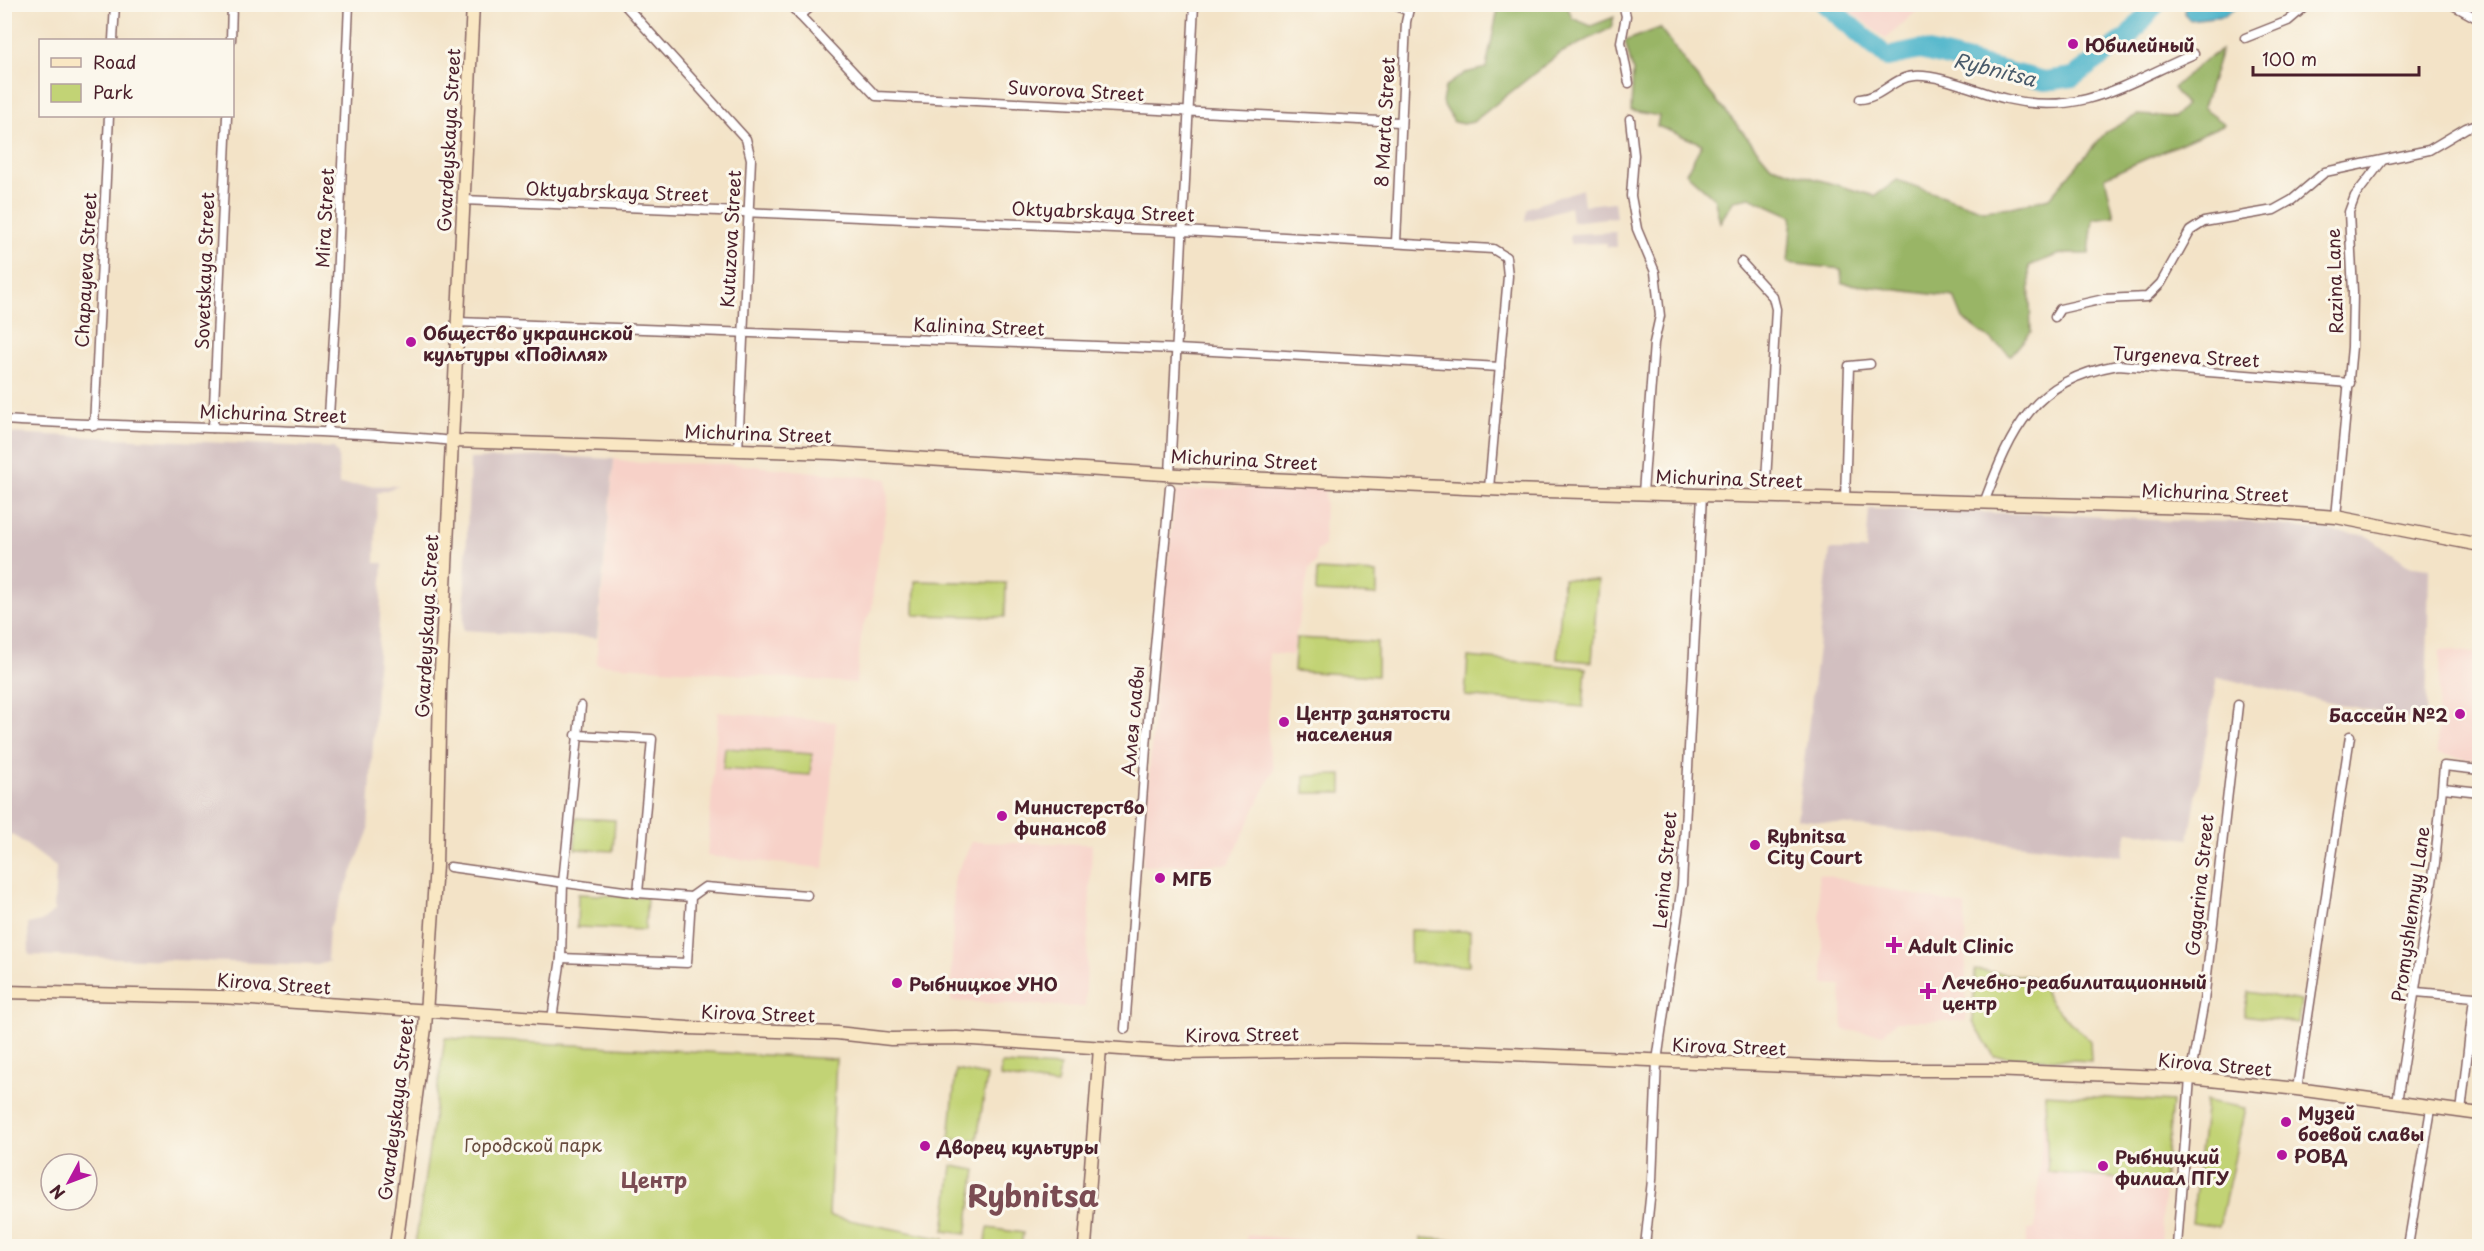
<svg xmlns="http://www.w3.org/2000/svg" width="2484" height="1251" viewBox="0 0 2484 1251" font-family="'Playpen Sans',sans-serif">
<rect width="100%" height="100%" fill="#fbf7ec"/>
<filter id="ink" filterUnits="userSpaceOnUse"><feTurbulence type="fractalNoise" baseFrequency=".0167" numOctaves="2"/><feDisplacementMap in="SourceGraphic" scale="12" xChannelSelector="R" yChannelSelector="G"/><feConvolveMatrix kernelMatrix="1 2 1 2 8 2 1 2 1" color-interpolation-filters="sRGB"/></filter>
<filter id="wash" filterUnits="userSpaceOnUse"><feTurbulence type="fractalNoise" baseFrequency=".008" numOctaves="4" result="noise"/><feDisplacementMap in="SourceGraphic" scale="24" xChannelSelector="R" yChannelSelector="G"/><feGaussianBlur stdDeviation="1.35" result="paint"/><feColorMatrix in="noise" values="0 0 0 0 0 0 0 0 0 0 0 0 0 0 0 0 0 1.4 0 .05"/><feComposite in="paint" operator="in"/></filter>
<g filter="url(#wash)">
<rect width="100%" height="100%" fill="#f3e3c7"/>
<g fill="#f7d1c8">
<path d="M1842 5H1923L1886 39Z"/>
<path d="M614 459 639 463 733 464 887 479 888 503 874 577 872 609 862 628 856 683 596 664Z"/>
<path d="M1325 483 1324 546 1316 552V562L1309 569 1292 655 1269 653 1268 744 1274 769 1229 864 1142 866 1159 642 1176 491Z"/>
<path d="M2440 649 2479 653V762L2437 753Z"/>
<path d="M718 712 836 722 824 868 707 856Z"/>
<path d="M972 842 1092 844 1085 1007 951 1001 954 878Z"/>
<path d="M1818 874 1965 906 1966 1021H1896L1884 1034 1843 1030 1841 985 1824 984Z"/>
<path d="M2045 1094 2172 1102 2160 1246H2025L2028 1229H2035Z"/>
<path d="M1247 1235 1367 1245V1246H1246Z"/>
</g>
<g fill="#d2bfc0">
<path d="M1582 189 1584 205 1614 202 1616 217 1572 222 1570 207 1525 221 1527 208Z"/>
<path d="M1616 232 1617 247H1607L1606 243 1570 244V234Z"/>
<path d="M5 433 334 448 338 454 339 485 399 486 377 493 375 563H383L368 832 329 929 327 960 330 961 318 965 29 955 28 924 45 920 54 911 56 867 12 834 5 837Z"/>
<path d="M553 456 614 459 597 638 463 630 470 459Z"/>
<path d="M1869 509 2070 515 2170 521 2250 522 2366 535 2407 565 2429 568 2426 723 2217 677 2189 839 2128 831 2122 856 1797 819 1830 550H1866Z"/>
</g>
<g fill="#c2d375" stroke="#867950" stroke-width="1.5">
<path d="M1317 570 1377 573V595L1316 592Z"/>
<path d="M1563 579 1598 581 1592 662 1557 659Z"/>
<path d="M915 581 1006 583 1005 617 914 615Z"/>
<path d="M1296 638 1377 642V676L1294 671Z"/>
<path d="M1468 657 1586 668 1583 707 1465 696Z"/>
<path d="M725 748 812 754 810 775 723 769Z"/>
<path d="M1342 775V793H1304V776Z"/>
<path d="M576 818 615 820 613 851 575 849Z"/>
<path d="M578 894 647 897 645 930 577 927Z"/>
<path d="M1410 930 1470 931 1469 966 1410 963Z"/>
<path d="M1975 970 2039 978C2044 1003 2073 1023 2090 1041L2091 1061 1994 1056 1973 1022Z"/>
<path d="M2248 992 2301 1001 2298 1023 2244 1015Z"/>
<path d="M445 1038 836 1059 829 1216 944 1239V1246H415Z"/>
<path d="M1001 1064 1060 1067 1057 1085 1000 1077Z"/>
<path d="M956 1070 987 1076 977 1140 949 1139Z"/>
<path d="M2045 1094 2172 1102 2164 1183 2048 1172Z"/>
<path d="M2206 1101 2246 1108 2219 1227 2192 1223Z"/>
<path d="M952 1166 976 1170 966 1234 944 1231Z"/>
<path d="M988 1228 1023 1233 1021 1246H985Z"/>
<path d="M1421 1238 1498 1243V1246H1421Z"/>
</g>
<g fill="#99b566" stroke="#726a48" stroke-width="1.5">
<path d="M1499 4 1567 5 1572 18 1591 26 1614 17 1611 28 1559 54 1473 122 1463 124 1454 122 1442 102 1445 87 1465 73 1486 68Z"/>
<path d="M1660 28 1691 70 1771 166 1875 196 1897 180 1983 210 2012 207 2049 198 2106 132 2137 115 2174 117 2186 105 2173 88 2201 63 2221 50 2203 108 2225 124 2105 177 2114 216 2093 219 2089 254H2060L2029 266 2031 332 2011 355 1963 319 1954 297 1842 283 1841 269 1788 263 1792 216 1750 197 1734 200 1720 222 1714 198 1686 173 1702 144 1657 126 1659 116 1631 111 1633 71 1625 41Z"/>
</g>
<path fill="#4bb4ca" stroke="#4a6a7a" stroke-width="1.5" d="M2185 5V4L2240 5 2224 16 2189 20 2184 13Z"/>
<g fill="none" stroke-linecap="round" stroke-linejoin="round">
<path stroke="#4bb4ca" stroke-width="20" d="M1825 4 1887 57 1920 50 2045 81 2073 77 2128 37 2156 4"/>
</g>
</g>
<g filter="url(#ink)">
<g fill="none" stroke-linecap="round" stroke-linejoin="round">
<defs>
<g id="street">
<path d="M624 4 746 139 751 159 738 451"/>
<path d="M789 4 876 96 1400 122"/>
<path d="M1392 4 1408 11"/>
<path d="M1623 4 1626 16 1621 42 1629 83"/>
<path d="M2451 4 2480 20"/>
<path d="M800 16 814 4"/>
<path d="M2245 38 2288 21 2308 4"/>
<path d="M113 40 115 4"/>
<path d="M231 40 232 4"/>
<path d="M1860 99C1881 98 1894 77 1914 76 1941 74 1980 93 2007 99 2083 117 2128 82 2194 54"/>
<path d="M1630 119 1634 155 1631 196 1637 229 1655 272 1660 316 1654 343 1643 493"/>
<path d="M463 200 1183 231 1493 249 1506 257 1508 276 1489 488"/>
<path d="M1396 242 1406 22 1410 4"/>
<path d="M1741 262 1773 297 1776 309 1765 498"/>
<path d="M2055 317 2060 309 2104 299 2147 297 2161 283 2190 231 2204 222 2274 210 2292 200 2325 172 2429 150 2466 128 2480 123"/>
<path d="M457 322 1177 349 1500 367"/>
<path d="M4 420C154 429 304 427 453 441"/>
<path d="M94 426 109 116"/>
<path d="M213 428 227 116"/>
<path d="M328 432 336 304 349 4"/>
<path d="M1170 474 1194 4"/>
<path d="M1845 500 1849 366 1870 364"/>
<path d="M1984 503C2012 428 2033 380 2118 365L2350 383"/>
<path d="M2336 517 2352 347 2353 292 2349 212 2355 196 2382 161"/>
<path d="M576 735 652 739 638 893"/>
<path d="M2443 788 2480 792"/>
<path d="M450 867 638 893 691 897"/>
<path d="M561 958 687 963 691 897 705 887 807 895"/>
<path d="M2416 992 2474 997 2461 1112"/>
<path d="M552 1019 561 958 563 882 581 706"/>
<path d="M1125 1029 1148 721 1170 488"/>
<path d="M2297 1089 2350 736"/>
<path d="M2397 1102 2435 863 2444 766 2480 770"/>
<path d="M1645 1246 1652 1180 1657 1061 1682 885 1702 495"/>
<path d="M2177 1246 2190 1078 2204 1001 2238 705"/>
<path d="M2408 1246 2431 1109"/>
</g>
<g id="secondary">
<path d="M453 441 832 453 1179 475 1509 490 2236 509 2336 517 2480 545"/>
<path d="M4 992 221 997 688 1028 837 1033 891 1039 957 1038 1180 1053 1343 1050 1465 1052 1879 1070H1990L2190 1078 2297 1089 2480 1114"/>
<path d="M396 1246 425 1028 436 865 440 691 473 4"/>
<path d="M1085 1246 1100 1048"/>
</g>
</defs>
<use href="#street" stroke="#856462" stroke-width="11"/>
<use href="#secondary" stroke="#856462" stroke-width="15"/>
<use href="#street" stroke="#fff" stroke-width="8"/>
<use href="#secondary" stroke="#f9e7c3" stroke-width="12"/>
</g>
</g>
<g fill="#b5179e" stroke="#fbf7ec" stroke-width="2">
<circle cx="2073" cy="44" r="6"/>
<circle cx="411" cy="342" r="6"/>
<circle cx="2460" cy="714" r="6"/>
<circle cx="1284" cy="722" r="6"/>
<circle cx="1002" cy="816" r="6"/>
<circle cx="1755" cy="845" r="6"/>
<circle cx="1160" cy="878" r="6"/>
<path d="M1891 936h6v6h6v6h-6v6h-6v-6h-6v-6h6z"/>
<circle cx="897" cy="983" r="6"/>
<path d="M1925 982h6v6h6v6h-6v6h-6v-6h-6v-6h6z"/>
<circle cx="2286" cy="1122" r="6"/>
<circle cx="925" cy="1146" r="6"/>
<circle cx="2282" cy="1155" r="6"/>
<circle cx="2103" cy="1166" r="6"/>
</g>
<g text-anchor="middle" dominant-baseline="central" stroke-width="6" stroke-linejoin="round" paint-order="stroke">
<g font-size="18" font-weight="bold" fill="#4a1f2b" stroke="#fbf7ec" text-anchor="start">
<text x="2085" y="44">Юбилейный</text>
<text x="423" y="332">Общество украинской<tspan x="423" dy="21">культуры «Поділля»</tspan></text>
<text x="1296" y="712">Центр занятости<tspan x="1296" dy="21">населения</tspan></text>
<text x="2448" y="714" text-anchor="end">Бассейн №2</text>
<text x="1014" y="806">Министерство<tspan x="1014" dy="21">финансов</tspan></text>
<text x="1767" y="835">Rybnitsa<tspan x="1767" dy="21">City Court</tspan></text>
<text x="1172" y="878">МГБ</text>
<text x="1908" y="945">Adult Clinic</text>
<text x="1942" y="981">Лечебно-реабилитационный<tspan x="1942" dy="21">центр</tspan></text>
<text x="909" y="983">Рыбницкое УНО</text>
<text x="2298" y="1112">Музей<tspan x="2298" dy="21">боевой славы</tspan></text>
<text x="937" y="1146">Дворец культуры</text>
<text x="2294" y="1155">РОВД</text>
<text x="2115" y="1156">Рыбницкий<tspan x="2115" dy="21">филиал ПГУ</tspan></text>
</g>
<g font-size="18" fill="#4a1f2b" stroke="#fbf7ec">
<text transform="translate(1076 90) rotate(3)">Suvorova Street</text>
<text transform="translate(1384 122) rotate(-87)">8 Marta Street</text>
<text transform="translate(448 140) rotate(-87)">Gvardeyskaya Street</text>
<text transform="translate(617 191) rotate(2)">Oktyabrskaya Street</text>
<text transform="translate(1103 211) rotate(2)">Oktyabrskaya Street</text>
<text transform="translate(324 218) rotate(-87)">Mira Street</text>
<text transform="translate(730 239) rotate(-87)">Kutuzova Street</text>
<text transform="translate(85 270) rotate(-87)">Chapayeva Street</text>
<text transform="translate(204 271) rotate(-88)">Sovetskaya Street</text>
<text transform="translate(2334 281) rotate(-92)">Razina Lane</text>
<text transform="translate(979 326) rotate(2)">Kalinina Street</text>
<text transform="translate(2186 356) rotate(3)">Turgeneva Street</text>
<text transform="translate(273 413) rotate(2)">Michurina Street</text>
<text transform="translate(758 433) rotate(2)">Michurina Street</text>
<text transform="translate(1244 459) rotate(3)">Michurina Street</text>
<text transform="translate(1729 478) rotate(2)">Michurina Street</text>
<text transform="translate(2215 492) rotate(2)">Michurina Street</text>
<text transform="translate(426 626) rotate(-87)">Gvardeyskaya Street</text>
<text transform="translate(1132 721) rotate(-85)">Аллея славы</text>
<text transform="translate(1664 870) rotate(-85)">Lenina Street</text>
<text transform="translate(2199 885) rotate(-84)">Gagarina Street</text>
<text transform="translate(2410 914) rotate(-82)">Promyshlennyy Lane</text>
<text transform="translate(274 983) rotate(4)">Kirova Street</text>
<text transform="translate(758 1013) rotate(2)">Kirova Street</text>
<text transform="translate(1242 1034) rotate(-1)">Kirova Street</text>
<text transform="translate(1729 1046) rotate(2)">Kirova Street</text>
<text transform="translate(2215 1064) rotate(5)">Kirova Street</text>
<text transform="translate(395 1109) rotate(-83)">Gvardeyskaya Street</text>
</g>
<g font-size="18" fill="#684c3e" stroke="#fbf7ec">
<text x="533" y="1144">Городской парк</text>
</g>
<g font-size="20" font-style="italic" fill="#4a5b6b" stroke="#fbf7ec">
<text transform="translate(1995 69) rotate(14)">Rybnitsa</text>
</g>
<g font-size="21" font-weight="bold" fill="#7b4c53" stroke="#fbf7ec">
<text x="654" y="1179">Центр</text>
</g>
<g font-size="30" font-weight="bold" fill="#7b4c53" stroke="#fbf7ec">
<text x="1033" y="1194">Rybnitsa</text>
</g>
</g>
<rect width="2484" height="1251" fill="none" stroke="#fbf7ec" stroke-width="24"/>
<rect x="39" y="39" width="195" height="78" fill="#fbf7ec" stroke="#b4a19f" stroke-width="1.5"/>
<rect x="51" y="58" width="30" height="9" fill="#f9e7c3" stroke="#b4a19f" stroke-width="1.5"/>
<text x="93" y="69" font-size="18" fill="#4a1f2b">Road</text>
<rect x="51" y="84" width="30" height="18" fill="#c2d375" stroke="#b4a19f" stroke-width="1.5"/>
<text x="93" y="99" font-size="18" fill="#4a1f2b">Park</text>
<g transform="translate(69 1182) rotate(229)"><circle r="28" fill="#fbf7ec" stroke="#b4a19f" stroke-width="1.5"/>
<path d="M0-4.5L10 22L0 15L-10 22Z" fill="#b5179e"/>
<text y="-9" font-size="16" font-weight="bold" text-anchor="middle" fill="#4a1f2b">N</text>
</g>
<path d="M2253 66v9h166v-9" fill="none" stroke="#4a1f2b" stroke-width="3"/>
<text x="2262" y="66" font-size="18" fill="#4a1f2b" stroke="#fbf7ec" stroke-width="4.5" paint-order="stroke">100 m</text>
</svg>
